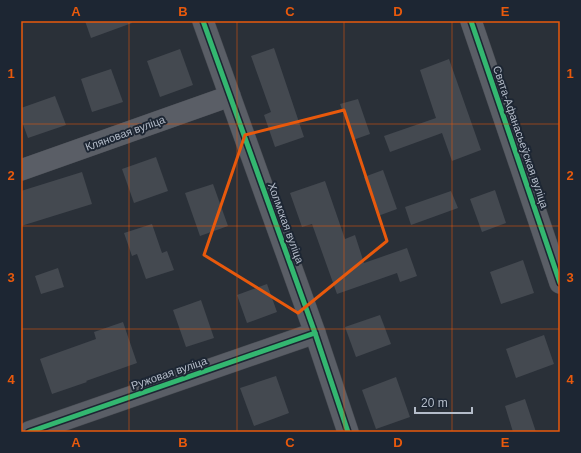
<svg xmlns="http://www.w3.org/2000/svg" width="581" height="453" viewBox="0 0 581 453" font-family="Arial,sans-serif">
<rect width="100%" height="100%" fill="#2a3038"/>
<g fill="#444950">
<path d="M85 21H131L132 23 91 38Z"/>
<path d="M274 48 304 137 275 147 264 115 271 112 251 56Z"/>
<path d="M180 49 193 85 160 97 147 61Z"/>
<path d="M449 59 481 150 452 161 442 133 390 152 384 136 436 118 420 70Z"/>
<path d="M111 69 123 102 92 112 81 79Z"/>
<path d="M55 96 66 125 28 138 21 119V108Z"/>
<path d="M358 99 370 134 353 140 340 104Z"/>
<path d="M156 157 168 191 134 203 122 169Z"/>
<path d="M383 170 397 209 378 216 364 177Z"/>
<path d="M82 172 92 204 21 226V191Z"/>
<path d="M325 181 345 239 355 235 364 263 407 248 417 276 400 282 397 273 337 294 312 224 302 227 290 193Z"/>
<path d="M213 184 228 226 200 236 185 193Z"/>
<path d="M495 190 506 223 482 232 470 199Z"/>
<path d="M451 191 458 208 411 225 405 207Z"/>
<path d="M152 224 162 253 167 251 174 270 146 279 137 254 132 256 124 233Z"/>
<path d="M523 260 534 293 501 304 490 272Z"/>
<path d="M58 268 64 287 41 294 35 276Z"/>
<path d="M267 284 277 312 247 323 237 295Z"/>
<path d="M201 300 214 338 186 347 173 310Z"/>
<path d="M380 315 391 344 356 357 345 327Z"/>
<path d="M123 322 137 363 86 381 87 382 52 394 40 359 96 339 94 332Z"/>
<path d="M544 335 554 364 516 378 506 349Z"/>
<path d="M276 376 289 413 254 426 240 388Z"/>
<path d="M396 377 410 417 376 429 362 390Z"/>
<path d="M525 399 536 432H513L505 406Z"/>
</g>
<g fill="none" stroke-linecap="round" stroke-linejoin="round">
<defs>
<g id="minor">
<path d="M203 21 315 333 348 432"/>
<path d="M471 21 560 283"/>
<path d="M21 170 230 96"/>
<path d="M29 432 315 333"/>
</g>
</defs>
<use href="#minor" stroke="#484c53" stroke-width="22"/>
<use href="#minor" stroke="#5a5e66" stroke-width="21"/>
<defs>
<g id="cycleway">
<path d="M203 21 315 333 348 432"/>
<path d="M471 21 560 283"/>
<path d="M29 432 315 333"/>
</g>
</defs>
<use href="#cycleway" stroke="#1d2633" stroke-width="8"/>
<use href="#cycleway" stroke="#33b770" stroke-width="5"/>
</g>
<path fill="none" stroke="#e8590c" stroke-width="3" stroke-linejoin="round" d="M344 110 387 241 298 313 204 255 245 135Z"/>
<path fill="none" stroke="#e8590c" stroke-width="1" stroke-opacity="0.55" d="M129 21V432M237 21V432M344 21V432M452 21V432M21 124H560M21 226H560M21 329H560"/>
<g text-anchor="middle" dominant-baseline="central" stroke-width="4" stroke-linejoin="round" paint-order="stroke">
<g font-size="11" fill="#b4bcc9" stroke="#1d2633">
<text transform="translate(125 133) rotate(-20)">Кляновая вуліца</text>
<text transform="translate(521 137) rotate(71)">Свята-Афанасьеўская вуліца</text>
<text transform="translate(286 223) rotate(70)">Холмская вуліца</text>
<text transform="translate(169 373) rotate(-19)">Ружовая вуліца</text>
</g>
</g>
<rect width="581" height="453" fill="none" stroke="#1d2633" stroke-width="44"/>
<path d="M415 407v6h57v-6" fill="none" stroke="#b4bcc9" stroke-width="2"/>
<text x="421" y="407" font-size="12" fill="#b4bcc9" stroke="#1d2633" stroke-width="3" paint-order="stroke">20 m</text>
<rect x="22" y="22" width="537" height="409" fill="none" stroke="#e8590c" stroke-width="1.5"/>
<g font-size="13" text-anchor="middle" font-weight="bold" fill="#e8590c">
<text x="76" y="16">A</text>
<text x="183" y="16">B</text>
<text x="290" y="16">C</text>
<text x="398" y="16">D</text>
<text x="505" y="16">E</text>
<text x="11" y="78">1</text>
<text x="570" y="78">1</text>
<text x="11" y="180">2</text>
<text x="570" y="180">2</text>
<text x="11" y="282">3</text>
<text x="570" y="282">3</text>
<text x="11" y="384">4</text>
<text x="570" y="384">4</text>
<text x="76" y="447">A</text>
<text x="183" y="447">B</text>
<text x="290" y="447">C</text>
<text x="398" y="447">D</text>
<text x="505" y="447">E</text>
</g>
</svg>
